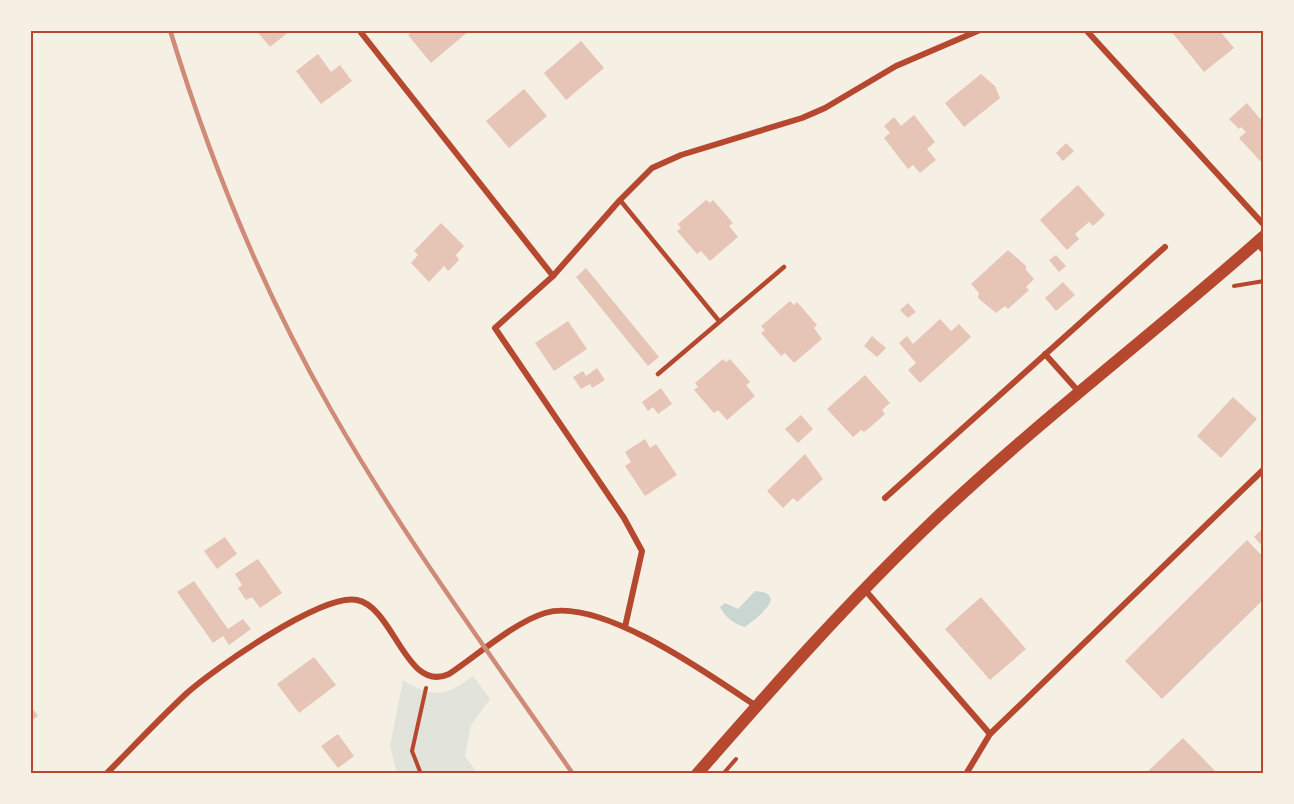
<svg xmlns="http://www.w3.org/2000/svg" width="1294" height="804" viewBox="0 0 1294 804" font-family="Overpass,sans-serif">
<rect width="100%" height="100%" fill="#f6efe4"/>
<path fill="#e2e4dc" d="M473 676 490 699 471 725 465 756 478 774H397L390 746 403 680C433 698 445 697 473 676Z"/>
<path fill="#c9d6d2" d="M755 591C791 594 755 619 745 627 735 625 724 616 720 607L725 603 738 609Z"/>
<g fill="#e6c5b7">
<path d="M256 30H291L270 47Z"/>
<path d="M414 30H470L431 63 408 35Z"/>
<path d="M1170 30H1219L1234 48 1204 72Z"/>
<path d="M581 41 604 68 566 100 544 73Z"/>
<path d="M318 54 331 72 340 65 352 81 321 104 296 71Z"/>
<path d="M981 74 995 86 1000 98 964 127 945 103Z"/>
<path d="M524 89 547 116 509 148 486 121Z"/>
<path d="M1247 103 1260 119 1264 115 1262 163 1239 138 1246 132 1241 127 1239 129 1229 119Z"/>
<path d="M914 115 935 142 927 149 936 160 920 173 913 165 908 169 884 138 890 133 884 126 894 117 901 126Z"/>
<path d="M1066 143 1074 151 1063 161 1056 153Z"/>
<path d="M1078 185 1105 215 1093 226 1089 222 1075 234 1079 239 1067 250 1040 220Z"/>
<path d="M706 200 710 203 713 200 733 223 729 226 738 237 710 261 701 251 697 254 677 231 681 228 678 224Z"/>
<path d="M441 223 464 246 456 255 459 260 448 271 444 266 429 282 411 263 418 255 414 251Z"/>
<path d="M1008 250 1026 266V270L1034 279 1026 287 1029 290 1008 309 1005 306 996 313 978 298 979 293 971 284Z"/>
<path d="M1056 255 1066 266 1059 272 1049 260Z"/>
<path d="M586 268 659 357 648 366 576 277Z"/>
<path d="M1063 282 1075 295 1056 311 1045 298Z"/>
<path d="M790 301 794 305 797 302 817 325 814 328 822 339 794 363 785 353 781 356 761 333 765 330 761 326Z"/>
<path d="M908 303 916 312 908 318 900 310Z"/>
<path d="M940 319 951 331 959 324 971 337 920 383 908 370 916 363 899 343 907 336 913 344Z"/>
<path d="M568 321 587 349 554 371 535 343Z"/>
<path d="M872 336 886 348 877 357 864 346Z"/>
<path d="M723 359 726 362 730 359 750 382 746 385 755 396 727 420 718 410 714 413 694 390 698 387 695 383Z"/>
<path d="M597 368 605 380 592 388 590 384 581 389 573 377 583 371 586 376Z"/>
<path d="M865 375 890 403 882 410 885 414 875 423 864 432 861 430 853 437 827 409Z"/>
<path d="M661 388 672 404 658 414 653 407 648 411 642 402Z"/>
<path d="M1233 397 1257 419 1221 458 1197 436Z"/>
<path d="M801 415 813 429 798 443 785 429Z"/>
<path d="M645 439 650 448 656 444 677 475 645 496 625 466 631 462 625 452Z"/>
<path d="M805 454 823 479 797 502 793 498 783 508 767 491Z"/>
<path d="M1264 527V548L1254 537Z"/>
<path d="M225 537 237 554 217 569 204 551Z"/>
<path d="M1247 540 1264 558V599L1162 699 1125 661Z"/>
<path d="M258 559 282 593 260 608 252 597 246 600 238 588 242 585 235 574Z"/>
<path d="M194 581 228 629 243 619 251 629 229 645 223 636 213 643 177 592Z"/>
<path d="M981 597 1026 649 990 680 945 629Z"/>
<path d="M314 657 336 685 299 713 277 684Z"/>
<path d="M30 705 38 716 30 721Z"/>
<path d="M338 734 354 756 338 768 321 746Z"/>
<path d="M1183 738 1218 774H1145Z"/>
</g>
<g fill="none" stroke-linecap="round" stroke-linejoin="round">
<g stroke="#b5482f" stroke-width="4">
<path d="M1234 286 1264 281"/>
<path d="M421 774 412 751 426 688"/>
<path d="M723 774 736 759"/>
</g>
<g stroke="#b5482f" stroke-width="4.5">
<path d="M620 200 719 321"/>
<path d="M658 374 784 267"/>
</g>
<g stroke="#b5482f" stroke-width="6">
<path d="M359 30 553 276"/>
<path d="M1086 30 1264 225"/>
<path d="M1257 243 1264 251"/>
<path d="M1045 354 1079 392"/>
<path d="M885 498 1165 247"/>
<path d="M865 590 990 734"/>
<path d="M625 627 642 551 624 518 495 328 553 276 620 200 652 168 681 155 802 118 825 108 896 66 980 30"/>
<path d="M106 774C133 747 159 719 187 693 214 669 322 593 357 600 394 607 406 694 449 674 476 656 515 622 545 613 599 596 710 675 756 706"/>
<path d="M966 774 990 734 1264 469"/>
</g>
<path stroke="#b5482f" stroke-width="12" d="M697 774C773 687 849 601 933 521 1038 421 1155 333 1264 236"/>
<path stroke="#cf8b77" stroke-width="4.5" d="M170 30C210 161 262 289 330 408 402 535 490 654 573 774"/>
</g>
<rect width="1294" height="804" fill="none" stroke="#f6efe4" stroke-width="63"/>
<rect x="32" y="32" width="1230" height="740" fill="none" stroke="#b5482f" stroke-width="2"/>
</svg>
